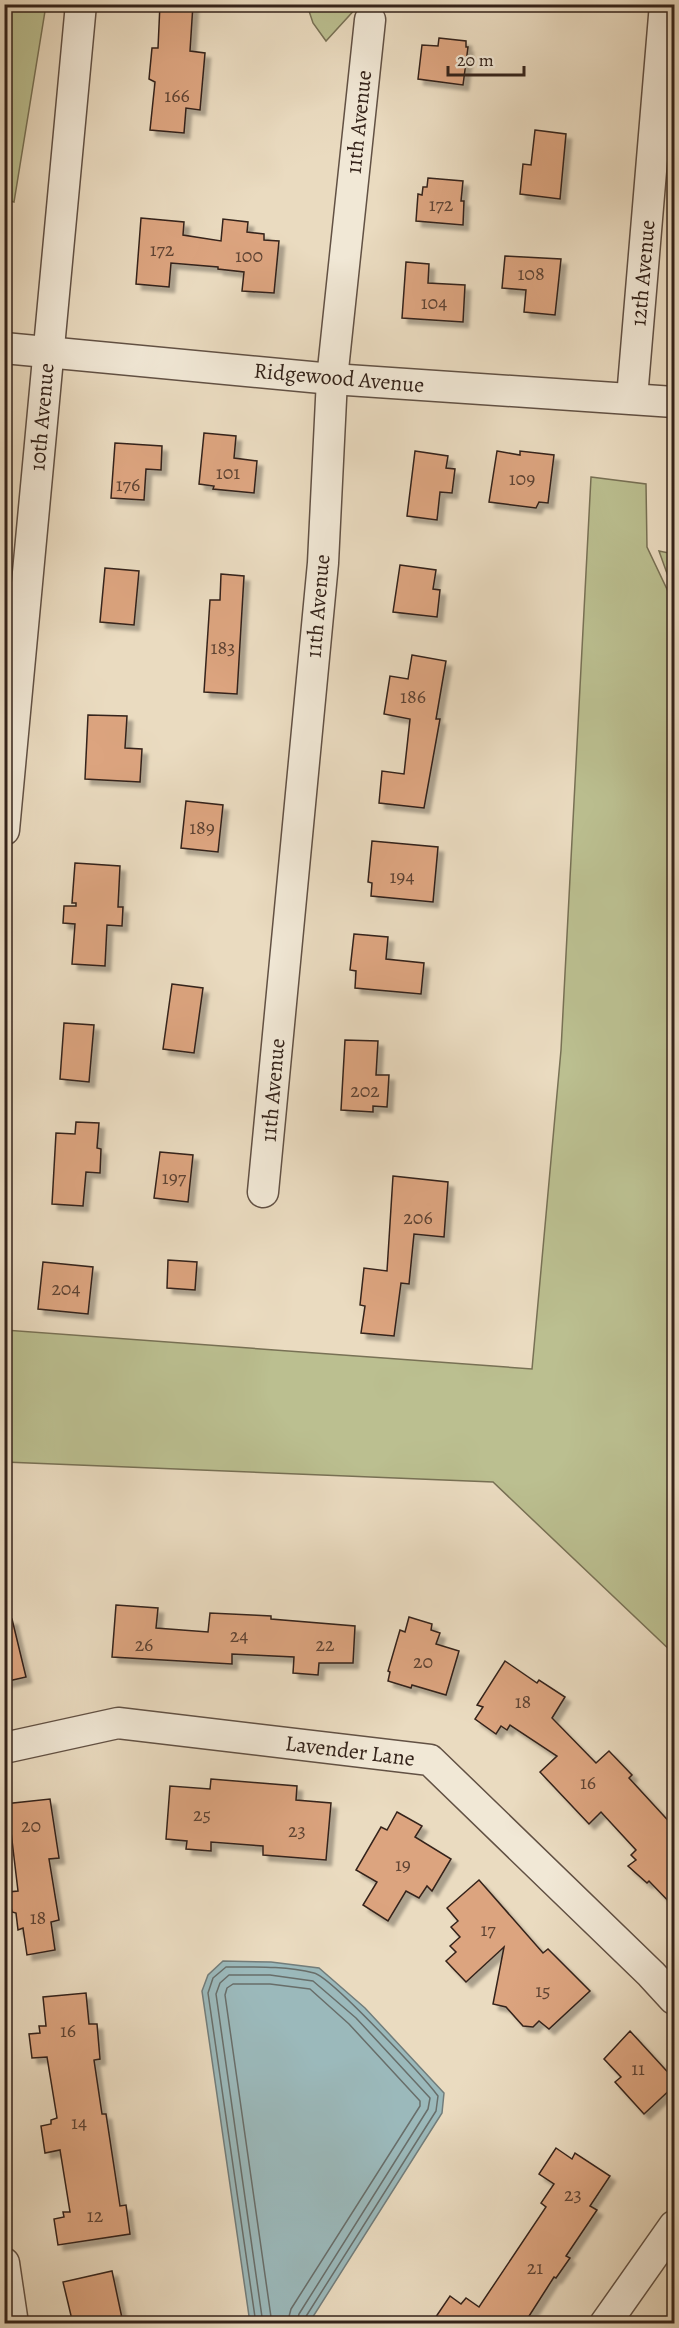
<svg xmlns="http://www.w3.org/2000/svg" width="679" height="2328" viewBox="0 0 679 2328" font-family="Alegreya,serif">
<defs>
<filter id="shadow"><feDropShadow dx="5.5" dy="5.5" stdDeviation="1.5" flood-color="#0004"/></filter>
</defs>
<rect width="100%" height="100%" fill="#eadbc0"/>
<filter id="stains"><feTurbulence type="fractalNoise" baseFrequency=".00333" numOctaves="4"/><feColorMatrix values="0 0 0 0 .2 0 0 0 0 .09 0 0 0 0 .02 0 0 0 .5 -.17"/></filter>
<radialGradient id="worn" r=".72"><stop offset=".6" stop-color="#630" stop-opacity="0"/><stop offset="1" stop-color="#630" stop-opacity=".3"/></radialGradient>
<g fill="#bbbf90" stroke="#787155" stroke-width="1.5">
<path d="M5 4 46 5 14 202 4 199Z"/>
<path d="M307 5V4L359 5 326 41 313 23Z"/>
<path d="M591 477 646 484 647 547 674 604V1654L493 1482 5 1462V1330L532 1369 561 1050Z"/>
<path d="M659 551 674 554V593Z"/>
</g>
<path fill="#9bb9bb" stroke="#727d7b" stroke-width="1.5" d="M223 1961 271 1962 319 1968 365 2008 444 2093 442 2113 309 2323H250L202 1991 208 1975Z"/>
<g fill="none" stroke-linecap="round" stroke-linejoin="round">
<g stroke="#686e6a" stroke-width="1.5">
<path d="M256 2324 208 1993 213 1978 226 1967C255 1967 286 1966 314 1973 331 1977 423 2076 438 2096L436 2111 305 2318 304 2324"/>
<path d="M263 2324 216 1994 220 1983 229 1975H270L313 1981 356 2018 430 2098 428 2109 299 2314 296 2324"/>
<path d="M272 2324 225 1995 227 1988 233 1984H270L310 1989 349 2024 420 2101V2106L291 2309 287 2324"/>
</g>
</g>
<g fill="#dca47f" stroke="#34231a" stroke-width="1.5" filter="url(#shadow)">
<path d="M160 4H193L190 51 205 53 200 110 186 108 184 133 150 130 155 82 149 79 152 48H158Z"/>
<path d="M439 38 466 41V47H468L463 85 418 79 422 45 438 46Z"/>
<path d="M535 130 566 134 560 199 520 194 523 164 531 165Z"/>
<path d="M428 178 463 181 461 201H464L463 225 416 221 418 194 422 195 423 187H427Z"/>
<path d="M141 218 184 222 183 235 221 241 223 219 248 222 247 232 264 234V240L279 241 274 293 242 291 244 272 218 269V267L171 263 169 287 136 284Z"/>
<path d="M505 256 561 259 555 315 524 312 526 290 502 288Z"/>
<path d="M406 262 429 264 428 283 465 285 463 322 402 318Z"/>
<path d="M204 433 236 436 234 458 257 461 254 493 213 489 214 486 199 484Z"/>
<path d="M115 443 162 446 161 470 146 469 144 500 111 498Z"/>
<path d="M415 451 448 456 446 468 455 469 452 493 440 492 437 520 407 516Z"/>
<path d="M497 451 520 455V451L554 455 548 503 539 502 536 508 489 502Z"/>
<path d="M400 565 436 570 433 589 440 590 437 617 393 612Z"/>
<path d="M105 568 139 571 134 625 100 622Z"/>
<path d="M221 574 244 576 237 694 204 692 210 600H220Z"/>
<path d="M412 655 446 661 436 719H440L424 808 379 803 382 771 404 774 410 719 384 714 390 676 408 679Z"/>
<path d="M88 715 127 716 125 748 142 749 140 782 85 779Z"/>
<path d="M186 801 223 805 218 852 181 848Z"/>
<path d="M372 841 438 847 433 902 371 896 372 883 368 882Z"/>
<path d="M75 863 120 866 118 907H123L122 926 107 925 105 966 72 964 75 924 63 923 64 906H76V903H72Z"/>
<path d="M354 934 388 937 386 959 424 963 421 994 355 988 356 971 350 970Z"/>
<path d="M172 984 203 988 194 1053 163 1049Z"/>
<path d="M64 1023 94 1025 89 1082 60 1079Z"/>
<path d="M345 1040 378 1041 376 1075H389L387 1107 373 1106V1112L341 1110Z"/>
<path d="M76 1122 99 1123 97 1148 101 1149 100 1173 86 1172 83 1206 52 1204 56 1133 75 1134Z"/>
<path d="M160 1152 193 1155 188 1202 154 1198Z"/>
<path d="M393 1176 448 1182 444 1237 414 1234 409 1284 401 1283 394 1336 361 1333 365 1306 360 1305 364 1268 387 1271Z"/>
<path d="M168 1260 197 1262 195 1290 167 1288Z"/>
<path d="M43 1262 93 1267 88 1314 38 1309Z"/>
<path d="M116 1605 158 1608 156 1628 208 1632 210 1613 271 1616V1619L355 1626 353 1663H319L318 1675 293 1673 294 1657 232 1654V1664L112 1657Z"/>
<path d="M409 1617 432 1624 431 1630 440 1633 436 1644 459 1651 446 1695 412 1685 411 1688 388 1681 390 1672 388 1671 400 1630 405 1632Z"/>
<path d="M12 1619 26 1677 4 1682V1620Z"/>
<path d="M505 1661 537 1683 539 1680 565 1697 552 1718 596 1763 609 1751 632 1775 629 1778 675 1828V1908L649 1881 647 1883 628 1866 636 1860 631 1855 636 1850 601 1812 589 1824 540 1772 557 1756 510 1725 507 1730 501 1726 496 1734 475 1719 483 1707 477 1705Z"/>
<path d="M211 1779 297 1786 296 1800 331 1803 326 1860 263 1855V1846L211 1842V1851L186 1849 187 1841 166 1839 170 1786 210 1789Z"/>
<path d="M50 1799 59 1858 49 1859 59 1920 51 1922 55 1950 27 1955 23 1928 18 1930 16 1913 12 1912 8 1892 18 1891 11 1832H4V1804Z"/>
<path d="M397 1812 422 1826 415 1837 451 1859 432 1891 427 1886 419 1898 406 1891 388 1921 363 1905 377 1882 356 1870 381 1827 387 1830Z"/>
<path d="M479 1880 543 1953 548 1949 590 1991 549 2029 539 2021 533 2027 523 2026 506 2007 493 2004 504 1947 466 1982 446 1961 456 1952 450 1946 460 1937 451 1927 458 1921 447 1908Z"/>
<path d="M86 1993 89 2024H97L100 2059 94 2060 102 2114H106L120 2206 126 2205 130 2234 58 2245 54 2219 64 2217 63 2212H70L60 2150 45 2153 41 2126 51 2124V2120L57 2118 47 2057 32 2058 29 2034 40 2033 39 2026H46L43 1997Z"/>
<path d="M630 2031 675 2080V2085L644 2114 615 2082 621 2077 604 2059Z"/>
<path d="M556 2148 572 2159 575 2153 610 2176 590 2206 597 2210 566 2256 570 2258 556 2278 554 2277 524 2324H431L450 2296 461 2304 466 2298 479 2307 546 2207 541 2203 554 2184 539 2174Z"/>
<path d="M112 2271 122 2318 110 2321 111 2324H73L63 2282Z"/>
</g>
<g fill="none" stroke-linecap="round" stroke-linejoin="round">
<defs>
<g id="street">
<path d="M4 348 332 379 674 402"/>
<path d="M632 398 665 4"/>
<path d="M4 830 81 4"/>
<path d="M263 1192 323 563 332 379 370 20"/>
<path d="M4 1748 118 1723 430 1760 651 1974 674 1999"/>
<path d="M4 2263 13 2324"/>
<path d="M605 2324 674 2226"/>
</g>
</defs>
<use href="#street" stroke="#625144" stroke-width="33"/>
<use href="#street" stroke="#f1e8d6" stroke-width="30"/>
</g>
<g text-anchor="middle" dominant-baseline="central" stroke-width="4.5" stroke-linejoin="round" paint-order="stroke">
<g font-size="20" fill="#5e4333">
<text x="177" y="95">166</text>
<text x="441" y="204">172</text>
<text x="162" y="249">172</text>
<text x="249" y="255">100</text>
<text x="531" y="273">108</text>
<text x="434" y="302">104</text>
<text x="228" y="472">101</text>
<text x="522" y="478">109</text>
<text x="128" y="484">176</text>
<text x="223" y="647">183</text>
<text x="413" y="696">186</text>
<text x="202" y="827">189</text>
<text x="402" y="876">194</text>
<text x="365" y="1090">202</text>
<text x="174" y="1177">197</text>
<text x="418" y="1217">206</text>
<text x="66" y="1288">204</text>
<text x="239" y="1635">24</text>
<text x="144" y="1644">26</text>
<text x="325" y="1644">22</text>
<text x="423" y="1661">20</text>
<text x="523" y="1701">18</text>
<text x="588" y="1782">16</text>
<text x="202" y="1814">25</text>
<text x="31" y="1825">20</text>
<text x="297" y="1830">23</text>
<text x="403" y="1864">19</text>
<text x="38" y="1917">18</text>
<text x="488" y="1929">17</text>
<text x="543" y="1990">15</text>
<text x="68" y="2030">16</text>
<text x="638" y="2068">11</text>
<text x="79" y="2122">14</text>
<text x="573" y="2194">23</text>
<text x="95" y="2215">12</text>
<text x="535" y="2267">21</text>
</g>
<g font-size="22" fill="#34231a" stroke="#f1e8d6">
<text transform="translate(359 122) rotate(-84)">11th Avenue</text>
<text transform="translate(643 273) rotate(-85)">12th Avenue</text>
<text transform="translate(339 378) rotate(5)">Ridgewood Avenue</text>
<text transform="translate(42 417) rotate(-85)">10th Avenue</text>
<text transform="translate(318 606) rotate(-85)">11th Avenue</text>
<text transform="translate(273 1090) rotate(-85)">11th Avenue</text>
<text transform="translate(350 1751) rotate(7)">Lavender Lane</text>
</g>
</g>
<rect width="679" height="2328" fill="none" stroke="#eadbc0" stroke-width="24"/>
<rect x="6" y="6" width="667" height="2316" fill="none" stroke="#34231a" stroke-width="3"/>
<rect x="12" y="12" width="655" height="2304" fill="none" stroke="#34231a" stroke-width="1.5"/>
<path d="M448 66v9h76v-9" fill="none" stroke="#34231a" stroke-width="3"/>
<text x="457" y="66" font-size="18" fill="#34231a" stroke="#f1e8d6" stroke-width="4.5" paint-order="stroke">20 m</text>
<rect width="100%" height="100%" filter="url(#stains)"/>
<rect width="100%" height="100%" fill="url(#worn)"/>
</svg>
